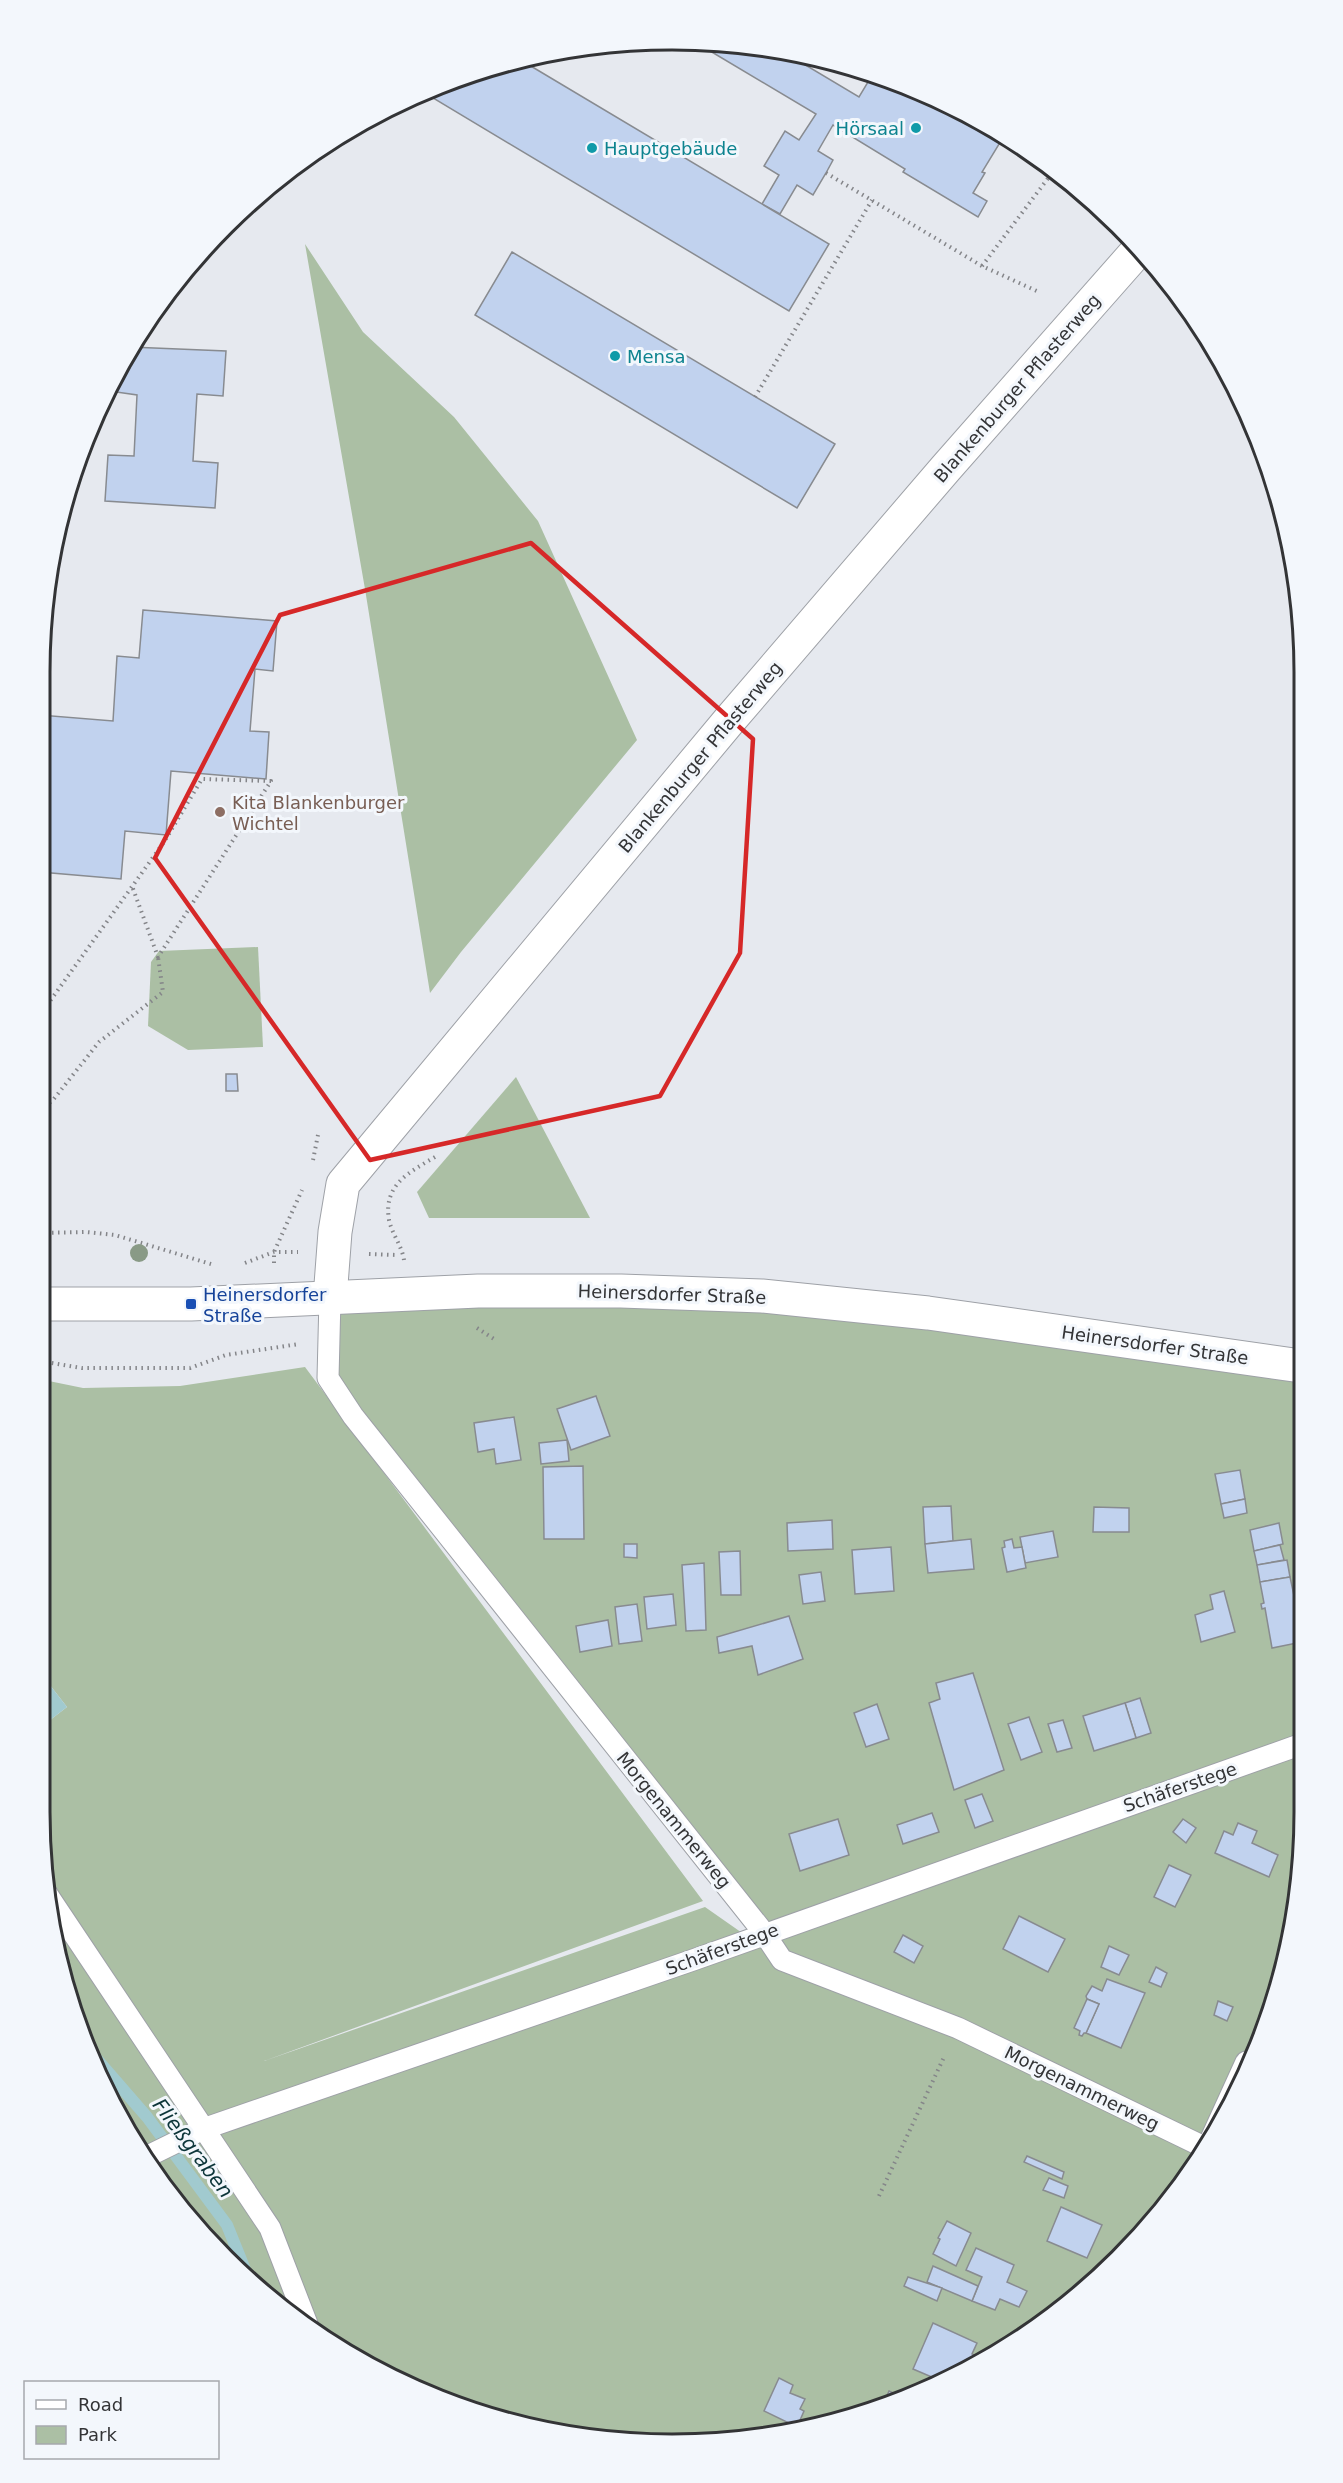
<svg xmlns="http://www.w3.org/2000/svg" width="1343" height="2483" viewBox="0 0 1343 2483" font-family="'DejaVu Sans',sans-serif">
<rect width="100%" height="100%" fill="#e6e9ef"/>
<g fill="#abbfa4">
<path d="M305 244 363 332 454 417 538 521 637 740 461 952 430 993 365 589Z"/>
<path d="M258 947 263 1047 188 1050 148 1026 151 962 159 951Z"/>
<path d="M516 1077 590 1218H429L417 1192Z"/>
<path d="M621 1291 1301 1366 1303 1853 1282 1976 1219 2127 1173 2197 1089 2287 1023 2338 914 2396 835 2423 713 2443H630L508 2423 429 2396 320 2338 254 2287 170 2197 124 2127 73 2015 51 1935 39 1812V1716L45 1724 67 1707 39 1671V1379L83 1388 180 1386 305 1367 703 1901 264 2061 705 1907 781 1960 328 1378 330 1298Z"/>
</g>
<path fill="#a1cacf" d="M39 1671 67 1707 45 1724 39 1716Z"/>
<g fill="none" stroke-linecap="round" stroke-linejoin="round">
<path stroke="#a1cacf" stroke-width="12" d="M88 2049 147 2117 227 2225 250 2282"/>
</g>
<g fill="#c1d2ee" stroke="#888b90" stroke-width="1.5">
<path d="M695 42 754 44 806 56 802 63 859 97 874 72 987 124 1004 136 982 172 985 173 973 193 987 201 978 217 903 172 905 169 833 125 818 151 833 160 826 173 813 195 797 185 780 214 762 204 779 175 764 166 785 131 799 140 816 114Z"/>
<path d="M519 59 829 244 789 311 423 92 507 61Z"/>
<path d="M512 252 835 444 797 508 475 315Z"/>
<path d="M130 347 226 351 223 396 197 394 193 461 218 463 215 508 105 501 108 455 134 456 137 395 109 391 124 356Z"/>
<path d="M143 610 277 621 273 671 255 669 250 731 269 732 266 779 171 771 166 835 125 831 121 879 40 872V715L113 721 117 656 139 658Z"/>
<path d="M226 1074H237L238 1091H226Z"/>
<path d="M596 1396 610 1436 571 1450 557 1409Z"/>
<path d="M514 1417 521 1460 496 1464 494 1449 478 1452 474 1423Z"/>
<path d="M567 1440 569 1461 541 1464 539 1443Z"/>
<path d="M583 1466 584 1539H544L543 1467Z"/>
<path d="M1240 1470 1245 1499 1221 1504 1215 1474Z"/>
<path d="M1245 1499 1247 1513 1224 1518 1221 1504Z"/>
<path d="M951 1506 953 1541 925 1544 923 1507Z"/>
<path d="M1094 1507 1129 1508V1532H1093Z"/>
<path d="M832 1520 833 1549 788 1551 787 1523Z"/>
<path d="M1279 1523 1283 1544 1254 1551 1250 1530Z"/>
<path d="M1053 1531 1058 1557 1025 1563 1020 1537Z"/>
<path d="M971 1539 974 1569 928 1573 925 1544Z"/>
<path d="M1012 1539 1014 1548 1022 1547 1026 1568 1007 1572 1002 1548 1005 1547 1004 1541Z"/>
<path d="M624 1544H637V1558L624 1557Z"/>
<path d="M1280 1545 1284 1560 1257 1565 1254 1551Z"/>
<path d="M891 1547 894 1591 855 1594 852 1550Z"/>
<path d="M740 1551 741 1595H721L719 1552Z"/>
<path d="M1287 1560 1290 1577 1260 1582 1257 1565Z"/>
<path d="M704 1563 706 1630 686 1631 682 1565Z"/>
<path d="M821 1572 825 1601 803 1604 799 1575Z"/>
<path d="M1290 1577 1296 1605 1302 1604V1642L1272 1648 1265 1608 1262 1609 1261 1604 1264 1603 1260 1582Z"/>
<path d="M1224 1591 1235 1632 1201 1642 1195 1615 1213 1609 1210 1595Z"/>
<path d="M673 1594 676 1625 647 1629 644 1597Z"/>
<path d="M637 1604 642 1641 619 1644 615 1607Z"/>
<path d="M789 1616 803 1659 758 1675 752 1646 719 1653 717 1637Z"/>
<path d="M608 1620 612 1646 580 1652 576 1626Z"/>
<path d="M973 1673 1004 1770 954 1790 929 1703 940 1699 936 1683Z"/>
<path d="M1140 1698 1151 1733 1136 1738 1125 1703Z"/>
<path d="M1125 1703 1136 1738 1094 1751 1083 1716Z"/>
<path d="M877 1704 889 1739 866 1747 854 1713Z"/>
<path d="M1029 1717 1042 1752 1021 1760 1008 1724Z"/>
<path d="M1063 1720 1072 1748 1057 1752 1048 1724Z"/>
<path d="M982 1794 993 1821 975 1828 965 1800Z"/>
<path d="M932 1813 939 1832 903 1844 897 1825Z"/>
<path d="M838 1819 849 1855 800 1871 789 1834Z"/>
<path d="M1183 1819 1196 1828 1186 1843 1173 1832Z"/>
<path d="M1238 1823 1257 1831 1252 1843 1278 1855 1269 1877 1215 1853 1224 1831 1233 1835Z"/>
<path d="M1169 1865 1191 1875 1175 1907 1154 1897Z"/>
<path d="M1019 1916 1065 1939 1048 1972 1003 1949Z"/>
<path d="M903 1935 923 1946 914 1963 894 1952Z"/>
<path d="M1109 1946 1129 1955 1119 1975 1101 1967Z"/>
<path d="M1156 1967 1167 1973 1161 1987 1149 1982Z"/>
<path d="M1107 1979 1145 1993 1121 2048 1086 2033 1099 2004 1087 1999 1086 1996 1092 1986 1102 1991Z"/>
<path d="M1087 1999 1099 2004 1086 2033H1084L1082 2036 1079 2035 1080 2031 1074 2028Z"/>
<path d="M1218 2001 1233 2007 1227 2021 1214 2015Z"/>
<path d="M1027 2156 1064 2172 1062 2179 1024 2162Z"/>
<path d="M1049 2178 1068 2186 1064 2198 1043 2190Z"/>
<path d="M1061 2207 1102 2225 1087 2258 1047 2241Z"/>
<path d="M947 2221 971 2233 956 2266 933 2254 940 2239 938 2238Z"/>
<path d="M976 2248 1014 2265 1007 2282 1027 2291 1019 2307 1000 2299 995 2310 972 2301 982 2277 966 2270Z"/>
<path d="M933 2266 978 2286 972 2301 927 2282Z"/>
<path d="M908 2277 942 2288 937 2301 904 2286Z"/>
<path d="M933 2323 977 2343 972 2354 983 2359 941 2381 913 2369Z"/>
<path d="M779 2378 793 2385 790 2393 805 2399 800 2409 804 2411 797 2427 764 2411Z"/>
<path d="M889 2391 905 2399 882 2407Z"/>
</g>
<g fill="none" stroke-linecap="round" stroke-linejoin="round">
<defs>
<g id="lane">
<path d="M330 1298 328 1378 353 1416 764 1933 782 1960 958 2028 1206 2148"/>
<path d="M47 1894 270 2228 309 2329"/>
<path d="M1210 2141 1246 2062"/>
<path d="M144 2158 203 2129 693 1960 1302 1744"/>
</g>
<g id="secondary">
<path d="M330 1298 335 1232 343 1184 728 722 946 468 1139 249"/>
<path d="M40 1304H191L478 1291H621L762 1296 928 1313 1301 1366"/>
</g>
</defs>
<use href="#lane" stroke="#9ea1a7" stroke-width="23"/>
<use href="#secondary" stroke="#9ea1a7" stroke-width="35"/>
<g stroke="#848589" stroke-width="4" stroke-dasharray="1.5 4.5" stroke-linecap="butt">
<path d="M826 173 982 266 1039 292"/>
<path d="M982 266 1052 173"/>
<path d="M755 397 872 200"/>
<path d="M40 1015 164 842 202 779 271 781 158 957 132 886"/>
<path d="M40 1110 53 1100 99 1042 163 992 158 957"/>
<path d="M313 1160 318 1135"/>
<path d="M40 1233 86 1232 115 1235 211 1264"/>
<path d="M369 1254 397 1255"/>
<path d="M404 1260C402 1246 392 1234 389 1220 383 1184 410 1172 435 1157"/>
<path d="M245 1263 274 1252H298"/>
<path d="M274 1263V1252L302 1190"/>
<path d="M477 1328 494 1339"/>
<path d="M40 1361 82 1368H190L226 1355 299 1344"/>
<path d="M163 2182 178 2205"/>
<path d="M879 2196 945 2055"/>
</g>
<use href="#lane" stroke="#fff" stroke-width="21"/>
<use href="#secondary" stroke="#fff" stroke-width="33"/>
</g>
<circle fill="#899a86" cx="139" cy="1253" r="9"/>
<path fill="none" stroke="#d62828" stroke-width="4.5" stroke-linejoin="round" d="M531 543 753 739 740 953 660 1096 370 1160 155 858 280 615Z"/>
<g fill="#0f9aa8" stroke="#f3f7fc" stroke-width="2">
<circle cx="916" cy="128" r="6"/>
<circle cx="592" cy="148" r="6"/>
<circle cx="615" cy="356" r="6"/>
</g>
<circle fill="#8d6e63" stroke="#f3f7fc" stroke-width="2" cx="220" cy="812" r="6"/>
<rect fill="#1a4fb4" stroke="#f3f7fc" stroke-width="2" x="185" y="1298" width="12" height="12" rx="3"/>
<g text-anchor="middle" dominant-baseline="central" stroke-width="6" stroke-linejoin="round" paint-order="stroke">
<g font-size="18" fill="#0d838f" stroke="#f3f7fc" text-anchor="start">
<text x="904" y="128" text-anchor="end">Hörsaal</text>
<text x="604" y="148">Hauptgebäude</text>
<text x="627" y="356">Mensa</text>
</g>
<g font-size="18" fill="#333436" stroke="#f3f7fc">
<text transform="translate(1017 388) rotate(-49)">Blankenburger Pflasterweg</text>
<text transform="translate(700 757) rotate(-50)">Blankenburger Pflasterweg</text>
<text transform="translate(672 1294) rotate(2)">Heinersdorfer Straße</text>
<text transform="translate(1155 1345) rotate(8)">Heinersdorfer Straße</text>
<text transform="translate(1180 1787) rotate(-19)">Schäferstege</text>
<text transform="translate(674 1820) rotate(51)">Morgenammerweg</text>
<text transform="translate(722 1949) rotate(-20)">Schäferstege</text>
<text transform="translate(1082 2088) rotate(26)">Morgenammerweg</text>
</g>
<g font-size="18" fill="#785e54" stroke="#f3f7fc" text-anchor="start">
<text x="232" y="802">Kita Blankenburger<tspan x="232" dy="21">Wichtel</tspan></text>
</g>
<g font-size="18" fill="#164399" stroke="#f3f7fc" text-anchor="start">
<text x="203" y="1294">Heinersdorfer<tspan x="203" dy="21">Straße</tspan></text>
</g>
<g font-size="20" font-style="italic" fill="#0c3539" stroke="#f3f7fc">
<text transform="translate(193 2148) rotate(53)">Fließgraben</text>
</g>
</g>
<path d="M0 0H1343V2483H0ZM672 50H672A622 622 0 0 1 1294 672V1812A622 622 0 0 1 672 2434H672A622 622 0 0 1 50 1812V672A622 622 0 0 1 672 50Z" fill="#f3f7fc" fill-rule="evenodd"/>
<path fill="none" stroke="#333436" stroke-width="3" d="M672 50H672A622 622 0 0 1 1294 672V1812A622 622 0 0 1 672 2434H672A622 622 0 0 1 50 1812V672A622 622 0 0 1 672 50Z"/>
<rect x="24" y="2381" width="195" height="78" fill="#f3f7fc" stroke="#a6a9ad" stroke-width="1.5"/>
<rect x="36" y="2400" width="30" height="9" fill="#ffffff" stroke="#a6a9ad" stroke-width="1.5"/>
<text x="78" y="2411" font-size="18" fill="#333436">Road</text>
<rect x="36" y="2426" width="30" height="18" fill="#abbfa4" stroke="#a6a9ad" stroke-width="1.5"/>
<text x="78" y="2441" font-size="18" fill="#333436">Park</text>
</svg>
